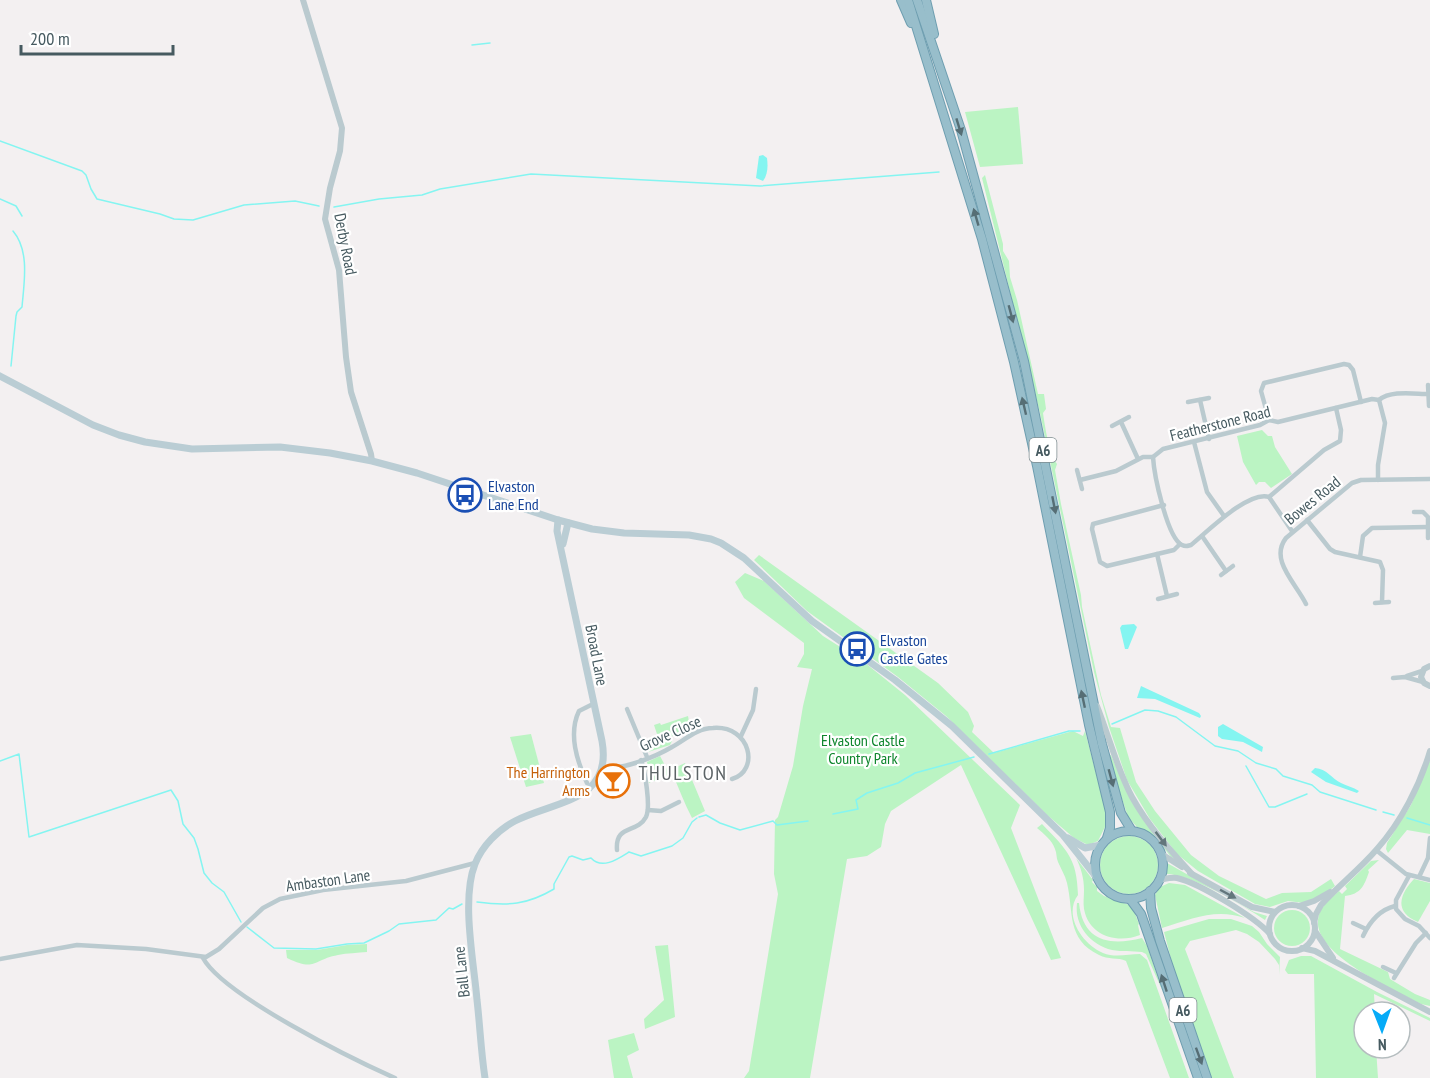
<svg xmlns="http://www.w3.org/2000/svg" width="1430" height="1078" viewBox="0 0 1430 1078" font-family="'PT Sans Narrow',sans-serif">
<rect width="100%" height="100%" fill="#f3f0f1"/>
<g fill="#bbf4c3">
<path d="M1018 107 1023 164 980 167 965 112Z"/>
<path d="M985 175 1003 244V251L1009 261 1010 277 1017 300 1038 394H1044L1046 409 1043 413C1045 427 1049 453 1057 464L1055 470 1061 504 1081 595 1082 607 1101 695 1111 727 1120 728 1136 782 1155 811 1191 855 1219 876 1266 899 1282 893 1311 892 1331 879 1335 886 1324 895 1304 903 1288 901 1270 907 1255 904 1198 871 1177 854 1150 819 1127 780 1109 727 1094 672 1040 413 982 178Z"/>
<path d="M1262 430 1268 436H1272L1275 447 1292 474 1271 488 1265 482H1259L1256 485 1243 462 1237 436Z"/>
<path d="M759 555 938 683 968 712 974 726 972 732 994 753 1073 731 1083 736 1085 731 1105 808 1107 823 1098 841 1088 845 1074 838 1046 814 946 716 898 677 807 611 754 560Z"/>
<path d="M745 573 764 581 823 636 864 662 905 695 1020 805 1011 828 1061 958 1051 960 961 765 891 811 885 824 881 847 867 856 847 859 810 1078H744L749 1071 778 894 774 874 775 820 778 817 793 766 803 706 812 669 797 667 804 654V643L744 598 735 582Z"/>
<path d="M688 716 691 733 688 734 684 729 671 737 672 741 670 745 648 752 647 750 660 743 654 725 660 723 661 725Z"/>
<path d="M531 734 544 783 526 787 510 737Z"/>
<path d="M1111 755 1124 785 1178 861 1171 857 1156 838 1137 827 1128 817 1108 756Z"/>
<path d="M660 756 668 771 685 763 705 811 692 818C684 803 679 788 672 773L649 783 647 762Z"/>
<path d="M1430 760V834L1407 830 1388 853 1386 849 1387 843 1411 805Z"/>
<path d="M1042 824C1067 850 1077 858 1078 895 1063 915 1082 944 1103 953 1115 958 1128 954 1140 954L1147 960 1189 1078H1170L1126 961C1118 957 1108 960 1099 955 1066 939 1074 912 1067 883 1065 875 1061 869 1058 862 1056 858 1057 853 1055 849 1052 840 1044 834 1037 828Z"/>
<circle cx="1129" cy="865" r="29"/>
<path d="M1076 858 1093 880 1092 882 1097 887V891L1104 896 1132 906 1139 924 1138 925 1140 935C1117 944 1089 936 1084 909 1083 902 1084 897 1084 890 1084 878 1081 868 1076 858Z"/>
<path d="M1379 860 1368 870 1369 872C1364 886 1361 894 1345 896L1340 949 1388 972 1390 979 1415 994 1430 1000V1006L1421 1004C1395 990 1314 955 1318 920 1319 907 1330 899 1339 891L1342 894 1347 889 1345 886 1371 861Z"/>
<path d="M1167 863 1254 912 1267 916 1265 920C1244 906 1190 873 1165 874Z"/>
<path d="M1414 879 1430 883V901L1418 922C1394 912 1399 895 1414 879Z"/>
<path d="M1169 883 1185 885 1245 918C1215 908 1192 919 1162 928L1155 895 1160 887Z"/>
<path d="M1077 903H1079C1083 942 1110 946 1142 938L1147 946 1163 992 1146 954 1142 952C1132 951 1122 952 1112 950 1091 945 1074 926 1077 903Z"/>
<circle cx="1292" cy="928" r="18"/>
<path d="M1209 919H1231L1252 926 1259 932 1267 944 1280 957 1279 975V965L1275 959 1259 942 1247 934 1236 930 1190 941 1185 949 1234 1078H1210L1176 978 1164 932Z"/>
<path d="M367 944V952C358 953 347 953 338 955 312 960 316 972 287 958L286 950H317L347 945Z"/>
<path d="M668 945 675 1017 645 1029 644 1019 664 1000 655 946Z"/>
<path d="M1301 956H1311L1377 992 1430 1018V1021L1374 994 1375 1012H1364V1048H1376L1378 1078H1316L1314 974H1288L1285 970 1289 960Z"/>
<path d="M634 1033 639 1050 627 1056 633 1078H614L608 1040Z"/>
</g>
<g fill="#84f5f1">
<path d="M763 155 767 158C768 166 768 174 763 181L756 178 759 156Z"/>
<path d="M1134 624 1137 627 1128 649H1125L1120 628 1122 625Z"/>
<path d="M1141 686 1199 713 1201 716 1200 718 1155 699 1137 698Z"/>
<path d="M1223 724 1263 747 1262 752 1243 742 1222 739 1218 736V727Z"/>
<path d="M1315 768C1327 769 1331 778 1341 783 1347 786 1353 787 1359 791L1357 793 1326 782 1311 772Z"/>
</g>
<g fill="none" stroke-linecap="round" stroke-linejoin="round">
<g stroke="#84f5f1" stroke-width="1.5">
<path d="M472 45 490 43"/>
<path d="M0 141 82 171 86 175 91 189 97 199 160 214 174 219 193 220 244 205 295 201 319 206"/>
<path d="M0 199 16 206 22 216"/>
<path d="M334 207 379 199 422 195 440 189 531 174 760 186 939 172"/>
<path d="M11 366 16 316 17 312 22 307C24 283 30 251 13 231"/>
<path d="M1112 724 1145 710 1158 711 1176 717 1215 746 1238 751 1256 763 1276 769 1283 776 1312 785 1320 792 1376 810"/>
<path d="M989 754 1069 731H1080"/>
<path d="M0 761 19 754 29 837 171 790 178 801 183 824 194 838 198 849 204 873 212 883 224 892 241 922"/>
<path d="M1246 766 1269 807H1275L1307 794"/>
<path d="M1383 812 1394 815"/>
<path d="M833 814 858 809 856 800 867 793 898 783 915 773 974 757"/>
<path d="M699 817 706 815 720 823 740 830 773 821 777 825 808 821"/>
<path d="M1407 818 1430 825"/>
<path d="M477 902C508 906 527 905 554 889V884L569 857 572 856 583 860 591 858C602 870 618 859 629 852L641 856 672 846 683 838 692 822 697 818"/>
<path d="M247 927 274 948 316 949 347 944 364 943 389 931 399 924 436 920 449 908 453 909 462 904"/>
</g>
<defs>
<g id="trunk">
<path d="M901 0 911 23"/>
<path d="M908 0 982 239 1014 362 1037 466 1089 725 1110 812V828L1107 838"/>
<path d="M917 0 961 130 1024 361 1102 744 1121 813 1132 831"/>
<path d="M926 0 934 34"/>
<circle cx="1129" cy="865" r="34"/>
<path d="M1150 891 1151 908 1160 941 1207 1078"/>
<path d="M1130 899 1141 914 1198 1078"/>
</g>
</defs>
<use href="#trunk" stroke="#6e9eb0" stroke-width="10"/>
<g stroke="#bacacf" stroke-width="4.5">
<path d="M1428 385 1429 406"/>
<path d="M1200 400 1209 439"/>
<path d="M1379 400C1391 390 1414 394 1429 394"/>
<path d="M1188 402 1209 398"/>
<path d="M1269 420 1261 391 1264 383 1344 364 1349 365 1353 370 1361 402"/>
<path d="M1121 422 1138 459"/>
<path d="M1112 426 1129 417"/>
<path d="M1194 442 1207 492 1224 516"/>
<path d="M1077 470 1082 489"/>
<path d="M1080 480 1116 471 1143 457H1153"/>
<path d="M1378 480V465L1385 423 1379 400"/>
<path d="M1269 497 1324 450 1340 441 1341 430 1336 408"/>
<path d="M1164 505 1093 524 1092 529 1100 562 1107 566 1174 550 1180 544"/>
<path d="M1414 512H1423L1428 517V538"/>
<path d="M1307 520 1330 549 1335 552 1380 562 1383 570 1382 602"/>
<path d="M1292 531 1269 497C1249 490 1207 532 1191 545 1187 546 1186 547 1182 545 1167 538 1154 474 1153 457L1163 449 1260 425 1269 420 1278 422 1372 399 1379 400"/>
<path d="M1202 536 1226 571"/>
<path d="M1157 554 1167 596"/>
<path d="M1360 557 1363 536 1372 528 1428 527"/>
<path d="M1221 575 1233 566"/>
<path d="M1158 599 1177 594"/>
<path d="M1375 603 1389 602"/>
<path d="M1306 604C1296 583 1269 560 1286 538L1352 483 1361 480 1430 479"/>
<path d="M1407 676 1422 671"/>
<path d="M1393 678 1405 677 1423 682"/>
<path d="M627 709 647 757"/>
<path d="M741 736 753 710 756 689"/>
<path d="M602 767C621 771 655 757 672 747 685 740 697 728 713 728 751 725 760 771 732 779"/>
<path d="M587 783C577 761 568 734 579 711L593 704"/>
<path d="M648 810 661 811 679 802"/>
<path d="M617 850C615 824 637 834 646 817 651 807 645 771 641 760"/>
<path d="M1376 850 1406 874 1430 880"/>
<path d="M1409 876 1396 900V909L1405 919 1419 926 1430 938"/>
<path d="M1419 877 1428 858 1430 838"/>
<path d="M1353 923 1366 929"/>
<path d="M1363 936C1370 921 1379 910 1395 906"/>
<path d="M203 958C223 995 352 1059 395 1078"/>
<path d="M0 959 77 945 146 949 206 957 219 949 263 908 280 899 323 890 406 881 475 863"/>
<path d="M1383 967 1396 973"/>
<path d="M1394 978 1416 943 1426 933"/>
</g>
<g stroke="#bacacf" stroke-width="6">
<path d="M303 0 342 128 340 151 330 188 325 219 339 270 346 357 351 392 371 454 372 461"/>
<path d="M1430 666 1424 669 1421 677 1424 683 1430 686"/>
<path d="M1097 706C1109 736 1117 769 1132 797 1148 826 1170 850 1192 874"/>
<path d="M1160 853 1182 867"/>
<path d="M1190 873 1252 907 1275 912"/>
<path d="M1159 880C1165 879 1171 877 1177 878 1199 883 1255 917 1270 934"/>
<circle cx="1292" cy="928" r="23"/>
<path d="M1299 906 1314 901 1330 892"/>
<path d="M1314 923 1316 914 1321 905C1339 885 1360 869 1377 849 1401 822 1420 785 1430 751"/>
<path d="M1315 931 1333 958"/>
<path d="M1302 948 1315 951 1430 1012"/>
</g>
<g stroke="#bacdd4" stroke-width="7">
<path d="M0 376 93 425 119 435 145 442 192 449 280 447 330 453 372 461 417 473 558 520 592 529 624 533 689 535 711 539 721 543 744 558 812 621 895 680 952 726 1063 835 1098 879"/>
<path d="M563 544 568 523"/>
<path d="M1068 838 1085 848 1101 845"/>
<path d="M485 1078C481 1052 480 1026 477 1000 474 963 461 899 475 864 482 846 498 830 515 821 554 801 613 802 602 741L557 531 558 520"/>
</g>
<use href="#trunk" stroke="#98becb" stroke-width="8"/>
</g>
<defs><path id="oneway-solid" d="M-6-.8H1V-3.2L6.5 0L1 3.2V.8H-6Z" transform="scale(1.5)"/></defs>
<g fill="#566e75">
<use href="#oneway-solid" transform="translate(959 127) rotate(73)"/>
<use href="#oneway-solid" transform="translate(976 217) rotate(-106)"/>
<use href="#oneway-solid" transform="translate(1011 314) rotate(75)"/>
<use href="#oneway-solid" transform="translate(1024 406) rotate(-103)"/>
<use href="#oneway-solid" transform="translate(1054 505) rotate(79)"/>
<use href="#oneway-solid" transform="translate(1083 699) rotate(-102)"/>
<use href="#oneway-solid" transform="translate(1111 778) rotate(75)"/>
<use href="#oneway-solid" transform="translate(1164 983) rotate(-108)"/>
<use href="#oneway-solid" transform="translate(1199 1056) rotate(70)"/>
</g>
<g fill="#63767c">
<use href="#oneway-solid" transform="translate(1161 839) rotate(53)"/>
<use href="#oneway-solid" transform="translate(1228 894) rotate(28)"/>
</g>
<defs>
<symbol id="bus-ring" viewBox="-11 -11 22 22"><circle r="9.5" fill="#fff" stroke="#1a4fb4" stroke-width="1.5"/><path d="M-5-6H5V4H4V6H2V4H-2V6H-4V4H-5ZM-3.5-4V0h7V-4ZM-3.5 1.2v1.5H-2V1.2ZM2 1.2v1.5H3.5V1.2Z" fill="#1a4fb4"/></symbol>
<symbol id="bar-ring" viewBox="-11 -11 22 22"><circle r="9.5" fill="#fff" stroke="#e8710a" stroke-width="1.5"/><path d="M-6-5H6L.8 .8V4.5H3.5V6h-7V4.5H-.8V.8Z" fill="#e8710a"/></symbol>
</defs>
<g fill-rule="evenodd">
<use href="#bus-ring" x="446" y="476" width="38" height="38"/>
<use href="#bus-ring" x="838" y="630" width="38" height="38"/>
<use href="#bar-ring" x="594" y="762" width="38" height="38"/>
</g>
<g text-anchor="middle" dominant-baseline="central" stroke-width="4.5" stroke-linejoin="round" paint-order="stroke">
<g fill="#fff" stroke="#7e8c90" stroke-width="1.5">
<rect x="1029.5" y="438" width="27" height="24" rx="4.5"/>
<rect x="1169.5" y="998" width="27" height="24" rx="4.5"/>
</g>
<g font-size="15" font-weight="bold" fill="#465a60">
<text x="1043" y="450">A6</text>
<text x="1183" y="1010">A6</text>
</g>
<g font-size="16" fill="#465a60" stroke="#fff">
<text transform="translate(346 244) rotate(79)">Derby Road</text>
<text transform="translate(1220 423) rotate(-14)">Featherstone Road</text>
<text transform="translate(1312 500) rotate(-39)">Bowes Road</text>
<text transform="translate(597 655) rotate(79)">Broad Lane</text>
<text transform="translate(670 733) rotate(-24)">Grove Close</text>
<text transform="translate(328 880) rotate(-8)">Ambaston Lane</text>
<text transform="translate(461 972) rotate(-96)">Ball Lane</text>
</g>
<g font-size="16" fill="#164399" stroke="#fff" text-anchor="start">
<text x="488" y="486">Elvaston<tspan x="488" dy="18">Lane End</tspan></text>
<text x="880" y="640">Elvaston<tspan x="880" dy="18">Castle Gates</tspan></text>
</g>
<g font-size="16" fill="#0d852c" stroke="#fff">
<text x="863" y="740">Elvaston Castle<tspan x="863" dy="18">Country Park</tspan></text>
</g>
<g font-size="16" fill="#c56008" stroke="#fff" text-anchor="end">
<text x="590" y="772">The Harrington<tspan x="590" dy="18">Arms</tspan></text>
</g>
<g font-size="20" letter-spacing="1.5" fill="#5c6366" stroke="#fff">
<text x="683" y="773">THULSTON</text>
</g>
</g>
<g transform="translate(1382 1030) rotate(179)"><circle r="28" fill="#ffffff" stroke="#b5bdbf" stroke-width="1.5"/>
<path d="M0-4.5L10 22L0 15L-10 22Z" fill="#06abf7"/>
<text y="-9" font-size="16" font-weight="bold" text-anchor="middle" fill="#465a60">N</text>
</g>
<path d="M21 45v9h152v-9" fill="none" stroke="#465a60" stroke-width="3"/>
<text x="30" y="45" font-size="18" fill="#465a60" stroke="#ffffff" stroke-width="4.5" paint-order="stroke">200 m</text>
</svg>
